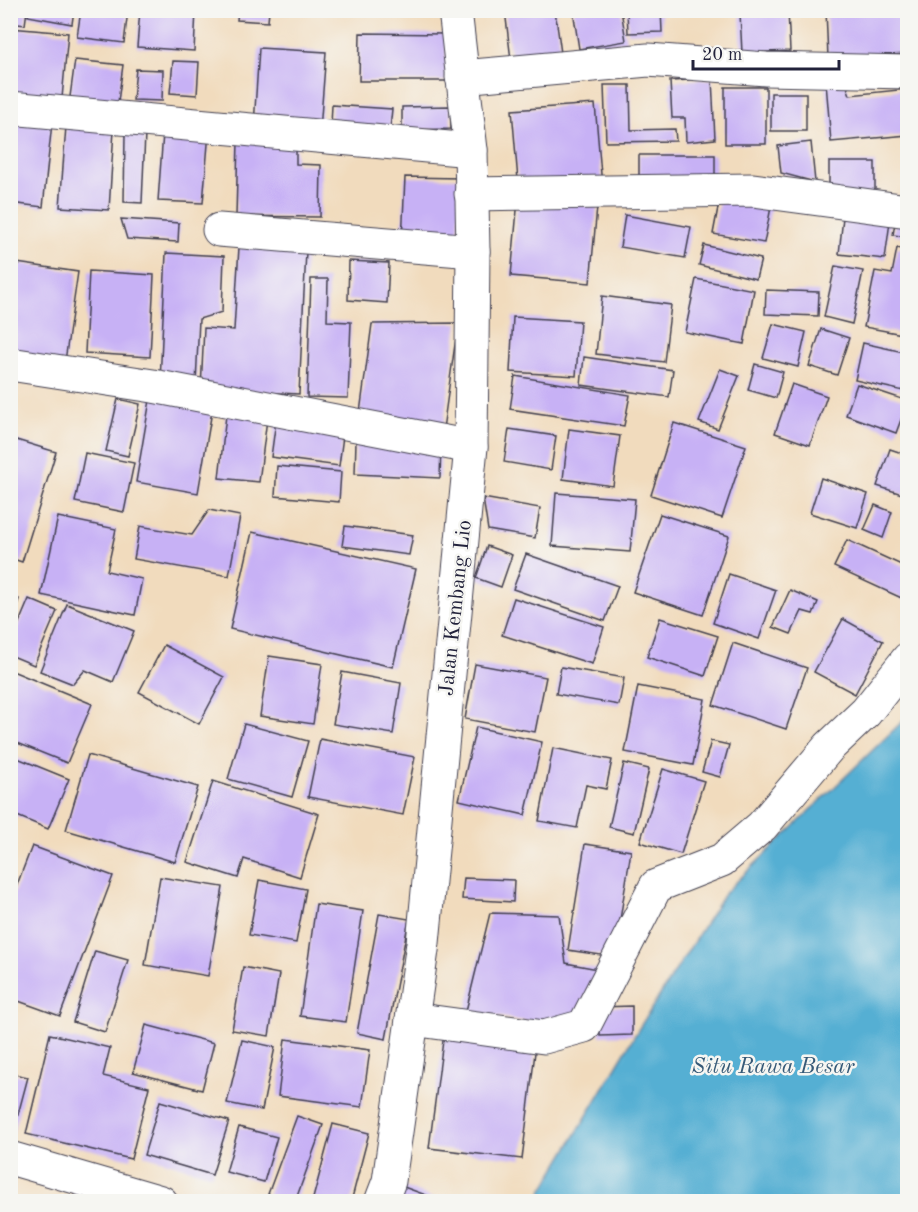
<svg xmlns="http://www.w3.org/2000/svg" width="918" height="1212" viewBox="0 0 918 1212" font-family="'Old Standard TT',serif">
<rect width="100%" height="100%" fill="#f6f6f2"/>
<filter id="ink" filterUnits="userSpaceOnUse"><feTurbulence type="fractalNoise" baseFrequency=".0167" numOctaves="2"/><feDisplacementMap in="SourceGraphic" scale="12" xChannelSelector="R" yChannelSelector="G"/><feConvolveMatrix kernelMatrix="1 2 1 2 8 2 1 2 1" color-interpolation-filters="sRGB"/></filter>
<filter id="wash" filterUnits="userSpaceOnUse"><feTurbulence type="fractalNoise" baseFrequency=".008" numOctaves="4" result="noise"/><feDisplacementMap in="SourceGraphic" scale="24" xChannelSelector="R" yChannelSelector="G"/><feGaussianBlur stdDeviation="1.35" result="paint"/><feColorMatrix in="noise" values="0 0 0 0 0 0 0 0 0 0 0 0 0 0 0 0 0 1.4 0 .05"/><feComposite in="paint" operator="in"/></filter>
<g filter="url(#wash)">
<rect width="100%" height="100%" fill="#f1dbbd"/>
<path fill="#55afd3" stroke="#3c6887" stroke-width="1.5" d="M907 717V1201H536L638 1030 724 894Z"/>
<g id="blocks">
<g fill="#c7b1f5">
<path d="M10 10H27L25 25 10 23Z"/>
<path d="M29 10H74L72 24 28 16Z"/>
<path d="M81 10H128L124 43 77 37Z"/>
<path d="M140 10H196L194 51 137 47Z"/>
<path d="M238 10H269L268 22 237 20Z"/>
<path d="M505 10H555L561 53 511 60Z"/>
<path d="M573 10H621L626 41 579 49Z"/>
<path d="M627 10H661L662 32 628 33Z"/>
<path d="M826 10H907L908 54 828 58Z"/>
<path d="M788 11 790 51 742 53 740 13Z"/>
<path d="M10 28 68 33 61 109 10 105Z"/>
<path d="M360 33 446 34V81H359Z"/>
<path d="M259 48 326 52 320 130 254 125Z"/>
<path d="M75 60 123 65 117 109 69 104Z"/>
<path d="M173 61 199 62 197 95 170 93Z"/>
<path d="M136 69 163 70 162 101 133 100Z"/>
<path d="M712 79 715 139 686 142 685 118H672L670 81Z"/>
<path d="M845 81 850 95 908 89V135L831 142 826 83Z"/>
<path d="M604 85H630L631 130 675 129 676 141 606 142Z"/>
<rect x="725" y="87" width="41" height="57"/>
<rect x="771" y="93" width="35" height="38"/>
<path d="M595 104 602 186 519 192 512 110Z"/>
<path d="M332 105 392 109 390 129 331 125Z"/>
<path d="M450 106 451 129 402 130V107Z"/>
<path d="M10 119 52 123 43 207 10 203Z"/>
<path d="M66 126 114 130 109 210 60 207Z"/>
<path d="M209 132 203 203 158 201 163 133Z"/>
<path d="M125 134H145L142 203 124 202Z"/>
<path d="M238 141 296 142V164L321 165 320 217 236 216Z"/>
<path d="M811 142 815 182 781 173 778 146Z"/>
<rect x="639" y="155" width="76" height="31"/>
<rect x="829" y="162" width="46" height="35"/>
<path d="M405 177 459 178 458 244 402 241Z"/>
<path d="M721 192 772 202 764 243 713 234Z"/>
<path d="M518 199 597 207 590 283 511 276Z"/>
<path d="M844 208 891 214 885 259 839 254Z"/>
<path d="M897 210 908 211V237L893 235Z"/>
<path d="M625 215 691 227 685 258 620 247Z"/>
<path d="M121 219 179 223 178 242 127 239Z"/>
<path d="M704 245 761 259 756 279 699 265Z"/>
<path d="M239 247 306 251 299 394 201 389 204 328 234 330Z"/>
<path d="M897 248 908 250V335L864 327 875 271 892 274Z"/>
<path d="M166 253 224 256 222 312 199 319 196 384 160 382Z"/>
<path d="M349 261 389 263 387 303 348 300Z"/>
<path d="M10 262 78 272 64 368 10 360Z"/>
<path d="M835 266 863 271 852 324 824 317Z"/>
<path d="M89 271 154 275 150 357 85 353Z"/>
<path d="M311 279H328L327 321 351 322 348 398 307 397Z"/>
<path d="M696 279 754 290 744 344 685 332Z"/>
<path d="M766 290 819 292 818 316 765 314Z"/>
<path d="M602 296 671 305 664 362 596 354Z"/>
<path d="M513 317 580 321 576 376 510 372Z"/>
<path d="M458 323 443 429 359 420 372 324Z"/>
<path d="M773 324 806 332 798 367 763 358Z"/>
<path d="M821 329 849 338 837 375 809 366Z"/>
<path d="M863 343 908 353V392L855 380Z"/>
<path d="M584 357 673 370 669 397 581 385Z"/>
<path d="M755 364 783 372 776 398 748 390Z"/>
<path d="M720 369 739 376 718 429 699 422Z"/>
<path d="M515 376 630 395 624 426 510 409Z"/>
<path d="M792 384 827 396 810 445 775 433Z"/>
<path d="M857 384 908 401 896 433 846 415Z"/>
<path d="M151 394 213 405 198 493 136 482Z"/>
<path d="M118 399 140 404 128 456 106 451Z"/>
<path d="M227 406 268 411 259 482 219 478Z"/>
<path d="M277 413 343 436 339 466 271 457Z"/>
<path d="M674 423 746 446 722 518 651 495Z"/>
<path d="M509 429 556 436 551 470 504 462Z"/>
<path d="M569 429 620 436 613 486 563 479Z"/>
<path d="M10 438 56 452 22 562 10 558Z"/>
<path d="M356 441 441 446 440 478 355 474Z"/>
<path d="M890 449 908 455V496L877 486Z"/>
<path d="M85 453 134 463 124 512 75 502Z"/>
<path d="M277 466 341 472 339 502 275 496Z"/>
<path d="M821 478 868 494 857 528 810 513Z"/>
<path d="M556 493 635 499 630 552 552 546Z"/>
<path d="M483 498 540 508 535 538 488 530Z"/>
<path d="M875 505 892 512 883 538 864 530Z"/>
<path d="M209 510 240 516 229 576 134 559 140 526 192 535Z"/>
<path d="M660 514 729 536 703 615 633 592Z"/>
<path d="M58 517 116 529 107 571 142 579 135 615 41 595Z"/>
<path d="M345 526 413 535 409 555 342 546Z"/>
<path d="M252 532 416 569 393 667 230 629Z"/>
<path d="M847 540 908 568V601L834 567Z"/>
<path d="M487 546 512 555 501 587 476 578Z"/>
<path d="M526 554 618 586 605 621 513 589Z"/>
<path d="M729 574 776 590 759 639 713 623Z"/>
<path d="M790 590 818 602 813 614 802 611 791 634 773 627Z"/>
<path d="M10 597 19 599 11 624H10Z"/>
<path d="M514 598 604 627 592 664 502 635Z"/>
<path d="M29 599 57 611 34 665 10 655V644Z"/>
<path d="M67 604 134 631 113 682 85 670 73 684 40 671Z"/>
<path d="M660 618 718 636 705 676 647 657Z"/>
<path d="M843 619 883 641 855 694 814 672Z"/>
<path d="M733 643 807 668 786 729 713 705Z"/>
<path d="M164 645 224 677 199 724 139 692Z"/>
<path d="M269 656 322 664 313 724 260 716Z"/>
<path d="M475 664 546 677 535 732 465 719Z"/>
<path d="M561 667 624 678 619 705 556 694Z"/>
<path d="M10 670 92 704 67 763 10 740Z"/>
<path d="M342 672 401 683 393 734 333 724Z"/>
<path d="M638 686 705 699 693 765 625 752Z"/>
<path d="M244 724 308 741 292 797 228 779Z"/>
<path d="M476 727 542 742 525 815 459 800Z"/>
<path d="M320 739 415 757 403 815 308 797Z"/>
<path d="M711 741 729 745 720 777 702 772Z"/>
<path d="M553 748 612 760 606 789 586 785 577 828 539 821Z"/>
<path d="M10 755 69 779 48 829 10 813Z"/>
<path d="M88 755 198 787 175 862 66 830Z"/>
<path d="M624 763 649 769 634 833 609 827Z"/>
<path d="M663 769 704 781 681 854 640 842Z"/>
<path d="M213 781 319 814 300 877 244 859 238 878 187 862Z"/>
<path d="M585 844 631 851 614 957 568 950Z"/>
<path d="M32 846 113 876 60 1016 10 998V903Z"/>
<path d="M160 877 223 887 208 976 145 965Z"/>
<path d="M464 878 514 880 513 902 462 899Z"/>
<path d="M259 880 306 889 296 943 249 935Z"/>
<path d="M316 904 363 911 346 1022 300 1016Z"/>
<path d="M490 913 559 915 566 963 598 969 570 1029 466 1011Z"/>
<path d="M379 914 409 919 386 1039 357 1033Z"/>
<path d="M95 951 128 960 105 1032 73 1022Z"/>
<path d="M243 967 279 974 269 1036 232 1030Z"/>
<path d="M632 1006V1035L600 1036V1007Z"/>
<path d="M146 1025 214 1043 202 1090 133 1072Z"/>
<path d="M444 1033 536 1044 522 1159 429 1148Z"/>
<path d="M50 1034 110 1048 103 1076 149 1087 131 1159 26 1134Z"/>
<path d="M285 1039 370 1050 362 1107 278 1096Z"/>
<path d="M242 1040 275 1047 262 1110 227 1103Z"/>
<path d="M10 1073 28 1077 12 1137 10 1136Z"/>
<path d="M160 1101 229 1121 212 1175 144 1155Z"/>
<path d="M297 1116 323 1125 295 1202H289L268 1194Z"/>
<path d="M333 1124 369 1133 351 1202H312Z"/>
<path d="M239 1127 277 1137 264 1182 226 1172Z"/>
<path d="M401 1186 445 1202H395Z"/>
</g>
</g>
</g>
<g filter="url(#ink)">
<use href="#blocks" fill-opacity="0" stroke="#413e4e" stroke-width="1.5"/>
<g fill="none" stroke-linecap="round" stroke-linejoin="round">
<defs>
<g id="street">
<path d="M462 77 648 60 766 69 908 72"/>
<path d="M10 108 471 150"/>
<path d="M471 194 753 190 908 211"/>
<path d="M219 230 473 251"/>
<path d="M10 364 153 386 471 447"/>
<path d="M412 1019 544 1037 584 1026 656 886 722 860 762 826 829 747 866 712 908 659"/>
<path d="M10 1158 161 1202"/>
<path d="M381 1202 389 1181 423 943 471 447 473 251 471 150 455 10"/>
</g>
</defs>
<use href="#street" stroke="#413e4e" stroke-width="35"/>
<use href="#street" stroke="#fff" stroke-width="33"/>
</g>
</g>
<g text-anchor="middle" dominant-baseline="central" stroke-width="5" stroke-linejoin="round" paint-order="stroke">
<g font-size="21" fill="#22223b" stroke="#f6f6f2">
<text transform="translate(456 608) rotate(-84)">Jalan Kembang Lio</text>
</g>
<g font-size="22" font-style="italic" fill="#365a78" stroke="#f6f6f2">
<text x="773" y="1067">Situ Rawa Besar</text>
</g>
</g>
<rect width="918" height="1212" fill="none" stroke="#f6f6f2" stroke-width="36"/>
<path d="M693 60v9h146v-9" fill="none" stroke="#22223b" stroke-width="3"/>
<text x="702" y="60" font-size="18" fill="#22223b" stroke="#f6f6f2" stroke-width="4.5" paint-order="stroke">20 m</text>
</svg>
